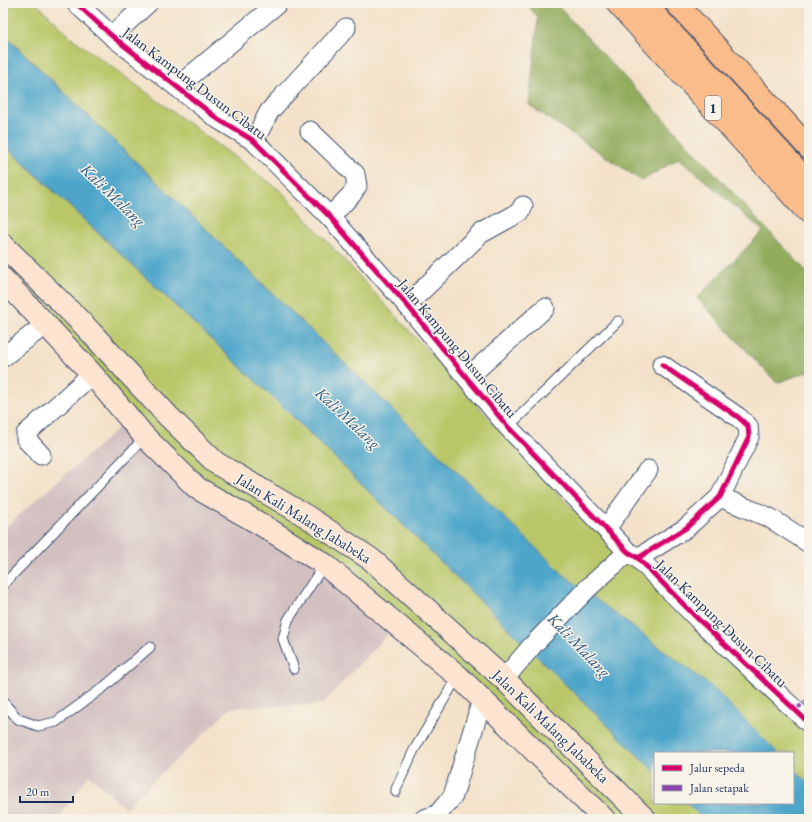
<svg xmlns="http://www.w3.org/2000/svg" width="812" height="822" viewBox="0 0 812 822" font-family="'EB Garamond',serif">
<rect width="100%" height="100%" fill="#f7f3e8"/>
<filter id="ink" filterUnits="userSpaceOnUse"><feTurbulence type="fractalNoise" baseFrequency=".025" numOctaves="2"/><feDisplacementMap in="SourceGraphic" scale="8" xChannelSelector="R" yChannelSelector="G"/><feConvolveMatrix kernelMatrix="1 2 1 2 8 2 1 2 1" color-interpolation-filters="sRGB"/></filter>
<filter id="wash" filterUnits="userSpaceOnUse"><feTurbulence type="fractalNoise" baseFrequency=".012" numOctaves="4" result="noise"/><feDisplacementMap in="SourceGraphic" scale="16" xChannelSelector="R" yChannelSelector="G"/><feGaussianBlur stdDeviation="0.9" result="paint"/><feColorMatrix in="noise" values="0 0 0 0 0 0 0 0 0 0 0 0 0 0 0 0 0 1.4 0 .05"/><feComposite in="paint" operator="in"/></filter>
<g filter="url(#wash)">
<rect width="100%" height="100%" fill="#f3e2c9"/>
<path fill="#d2bfc0" d="M129 419 396 625 322 704 231 708 125 808 89 775 58 819H3V529Z"/>
<g fill="#b9c769" stroke="#6a7b64">
<path d="M3 3H36L72 38 281 191 568 504 809 725V784L793 768V753H778L713 688 564 575 3 33Z"/>
<path d="M3 144 284 408 655 772V803H687L703 819H604L324 564 197 488 3 279Z"/>
</g>
<path fill="#92ac5d" stroke="#566e5e" d="M526 3H555L809 274V371L777 383 697 298 763 231 679 158 642 181 529 105 538 18Z"/>
<g fill="#4da6ca" stroke="#346a94">
<path d="M3 34 564 575 713 688 778 753H655V772L284 408 3 143Z"/>
<path d="M793 768 809 784V819H703L687 803H793Z"/>
</g>
</g>
<g filter="url(#ink)">
<g fill="none" stroke-linecap="round" stroke-linejoin="round">
<defs>
<g id="service">
<path d="M508 427 618 321"/>
<path d="M3 585 145 437"/>
<path d="M294 669 283 639 288 620 320 571 324 564"/>
<path d="M3 702 18 719 38 726 56 722 104 687 150 647"/>
<path d="M396 792V789L414 750 458 676"/>
</g>
<g id="minor">
<path d="M76 3 112 36 218 119 254 141 330 217 407 305 467 378 508 427 628 552 638 558 698 619 809 723"/>
<path d="M112 36 148 3"/>
<path d="M177 87 278 3"/>
<path d="M310 131 355 174 357 186 352 194 330 217"/>
<path d="M254 141 269 112 276 104 346 28"/>
<path d="M407 305 480 234 520 212 523 206"/>
<path d="M3 357 46 324"/>
<path d="M467 378 545 308"/>
<path d="M41 455 26 439V434L92 374"/>
<path d="M720 497 770 518 809 543"/>
<path d="M606 529 648 470"/>
<path d="M638 558 686 528 720 497 749 437 748 426 738 417 662 365"/>
<path d="M504 679 532 646 588 588 628 552"/>
<path d="M424 819 437 815 453 796 482 700"/>
</g>
<g id="secondary">
<path d="M3 245 84 325 168 416 216 463 306 516 372 560 504 679 645 819"/>
<path d="M3 279 92 374 145 437 197 488 262 525 324 564 458 676 604 819"/>
</g>
<g id="motorway">
<path d="M617 3 809 214"/>
<path d="M644 3 809 183"/>
<path d="M676 3 809 148"/>
</g>
</defs>
<use href="#service" stroke="#3b4a6e" stroke-width="11"/>
<use href="#minor" stroke="#3b4a6e" stroke-width="21"/>
<use href="#secondary" stroke="#3b4a6e" stroke-width="24"/>
<use href="#motorway" stroke="#3b4a6e" stroke-width="24"/>
<use href="#service" stroke="#fff" stroke-width="9"/>
<use href="#minor" stroke="#fff" stroke-width="19"/>
<use href="#secondary" stroke="#fde4d0" stroke-width="22"/>
<use href="#motorway" stroke="#f9bc8a" stroke-width="22"/>
<path stroke="#8e44ad" stroke-width="4" stroke-dasharray="8 4" stroke-linecap="butt" d="M795 710 809 699"/>
<defs>
<g id="cycleway">
<path d="M76 3 112 36 218 119 254 141 330 217 407 305 467 378 508 427 628 552 638 558 698 619 809 723"/>
<path d="M638 558 686 528 720 497 749 437 748 426 738 417 662 365"/>
</g>
</defs>
<use href="#cycleway" stroke="#f7f3e8" stroke-width="8"/>
<use href="#cycleway" stroke="#d6006c" stroke-width="5"/>
</g>
</g>
<g text-anchor="middle" dominant-baseline="central" stroke-width="3" stroke-linejoin="round" paint-order="stroke">
<rect fill="#f7f3e8" stroke="#5d6a87" stroke-width="1" x="705" y="96" width="16" height="24" rx="3"/>
<g font-size="14" font-weight="bold" fill="#1b2f5e">
<text x="713" y="108">1</text>
</g>
<g font-size="15" fill="#1b2f5e" stroke="#f7f3e8">
<text transform="translate(195 83) rotate(37)">Jalan Kampung Dusun Cibatu</text>
<text transform="translate(458 348) rotate(50)">Jalan Kampung Dusun Cibatu</text>
<text transform="translate(304 518) rotate(32)">Jalan Kali Malang Jababeka</text>
<text transform="translate(722 623) rotate(44)">Jalan Kampung Dusun Cibatu</text>
<text transform="translate(551 726) rotate(44)">Jalan Kali Malang Jababeka</text>
</g>
<g font-size="16" font-style="italic" fill="#2c5984" stroke="#f7f3e8">
<text transform="translate(113 195) rotate(44)">Kali Malang</text>
<text transform="translate(348 418) rotate(43)">Kali Malang</text>
<text transform="translate(579 645) rotate(46)">Kali Malang</text>
</g>
</g>
<rect width="812" height="822" fill="none" stroke="#f7f3e8" stroke-width="16"/>
<rect x="654" y="752" width="140" height="52" fill="#f7f3e8" stroke="#9fa5b1"/>
<rect x="662" y="765" width="20" height="6" fill="#d6006c" stroke="#9fa5b1"/>
<text x="690" y="772" font-size="12" fill="#1b2f5e">Jalur sepeda</text>
<rect x="662" y="785" width="20" height="6" fill="#8e44ad" stroke="#9fa5b1"/>
<text x="690" y="792" font-size="12" fill="#1b2f5e">Jalan setapak</text>
<path d="M20 796v6h53v-6" fill="none" stroke="#1b2f5e" stroke-width="2"/>
<text x="26" y="796" font-size="12" fill="#1b2f5e" stroke="#f7f3e8" stroke-width="3" paint-order="stroke">20 m</text>
</svg>
